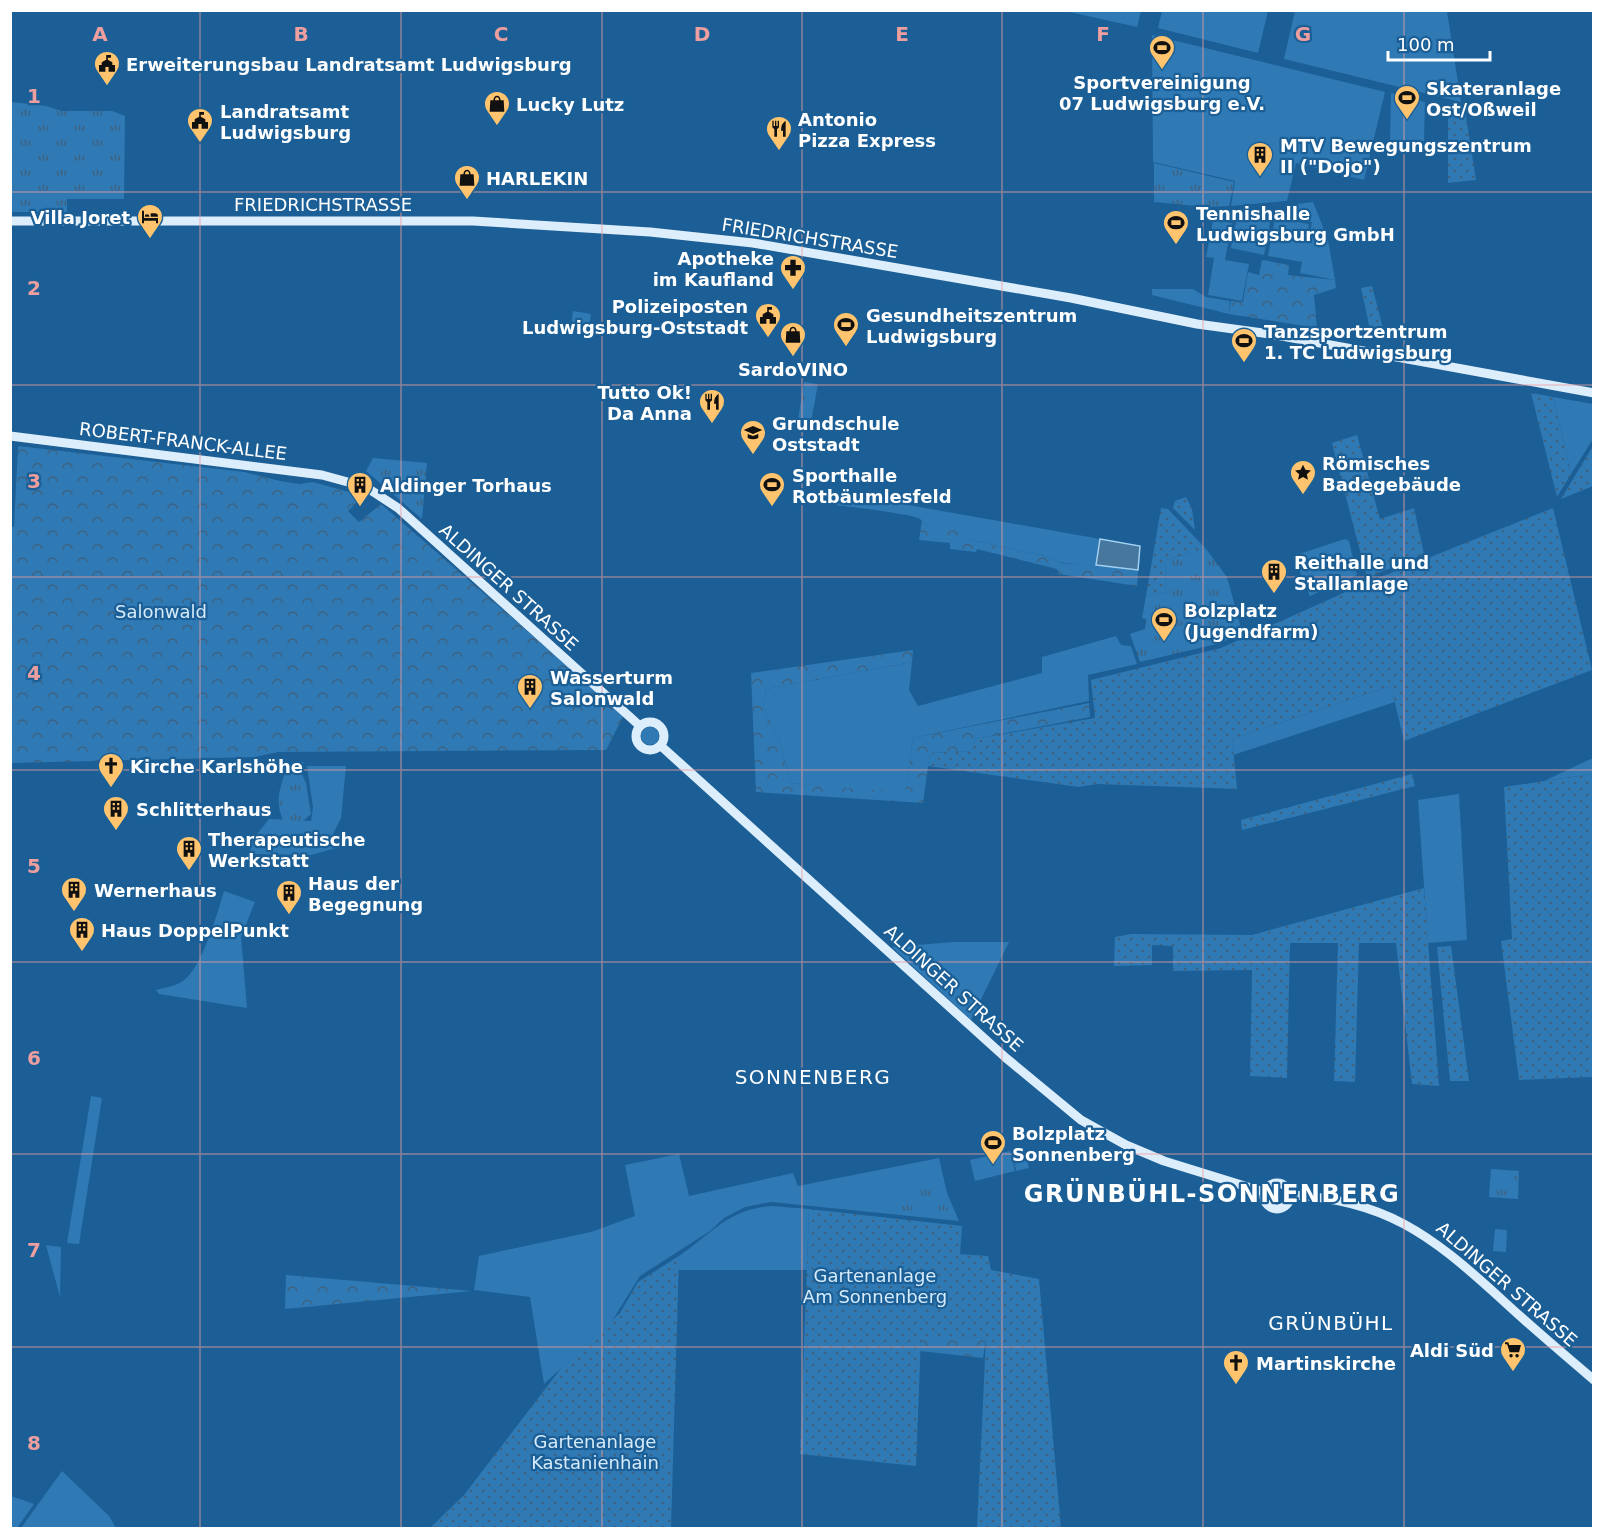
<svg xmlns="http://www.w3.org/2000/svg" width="1604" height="1539" viewBox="0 0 1604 1539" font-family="'DejaVu Sans',sans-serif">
<defs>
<pattern id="forest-crowns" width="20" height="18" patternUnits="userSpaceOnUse" patternTransform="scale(1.5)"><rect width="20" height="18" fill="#2f79b4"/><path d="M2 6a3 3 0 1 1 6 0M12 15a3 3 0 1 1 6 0" fill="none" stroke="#3e6280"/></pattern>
<pattern id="park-tufts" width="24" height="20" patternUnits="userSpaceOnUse" patternTransform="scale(1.5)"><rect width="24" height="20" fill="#2f79b4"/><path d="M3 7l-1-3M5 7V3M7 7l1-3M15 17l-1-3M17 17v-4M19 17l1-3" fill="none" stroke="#3e6280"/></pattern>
<pattern id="garden-dots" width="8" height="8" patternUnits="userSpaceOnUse" patternTransform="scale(1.5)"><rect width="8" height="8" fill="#2f79b4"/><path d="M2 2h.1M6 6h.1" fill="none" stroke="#3e6280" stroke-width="1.8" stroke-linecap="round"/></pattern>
</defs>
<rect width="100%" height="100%" fill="#1b5f96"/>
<g fill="#2f79b4">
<path d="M1065 11H1141L1137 27Z"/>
<path d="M1162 11V10L1268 11 1258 53 1158 28Z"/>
<path d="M1295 11H1447L1461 102 1284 59Z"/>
<path d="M1152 35 1385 92 1364 180 1296 163 1287 201 1231 206 1235 181 1153 162Z"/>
<path d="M1391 93 1425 102 1424 141 1390 140Z"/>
<path d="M1313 202 1327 237 1310 234 1312 222 1276 216V213L1295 211 1298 204Z"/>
<path d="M1238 212 1271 218 1264 255 1231 248Z"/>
<path d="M1275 218 1309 224 1307 237 1328 240 1335 280 1300 273 1302 262 1268 256Z"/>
<path d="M1213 220 1232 223 1225 260 1249 264 1242 301 1208 295 1214 258 1206 257Z"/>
<path d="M1152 289H1193L1206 297 1230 301 1229 314 1152 295Z"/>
<path d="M1553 397 1593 404V439L1571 474Z"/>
<path d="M835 492 1100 539 1096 565 1093 567 1059 562 1049 557 970 540C955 526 942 534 927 525 924 524 923 521 920 519 913 514 845 506 833 505Z"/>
<path d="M1345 539 1349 541 1357 575 1310 596 1293 556Z"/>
<path d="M1116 636 1121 645 1131 646 1137 664 1088 675 1089 701 913 738 905 794 791 783 779 740 763 706 766 689 912 662 909 690 918 706 1042 673V657Z"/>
<path d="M1391 686 1395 702 1233 755 1232 739Z"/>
<circle cx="650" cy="736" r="9"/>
<path d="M1593 758V774L1544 781Z"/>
<path d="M307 766H346L341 818 330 840 336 848 311 855 251 854 250 843 269 819 311 821 313 807Z"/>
<path d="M1459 794 1467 940 1428 943 1418 800Z"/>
<path d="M224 891 255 902 241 937 247 1008 159 994 156 990C164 988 176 986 183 981 202 968 217 914 224 891Z"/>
<path d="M954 942H1009L971 1020 892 947Z"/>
<path d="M91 1096 102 1098 79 1244 67 1243Z"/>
<path d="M1024 1148 1029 1168 1016 1171 1012 1150Z"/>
<path d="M1010 1151 1015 1171 975 1181 970 1160Z"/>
<path d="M679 1154 689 1196 793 1173 798 1186 939 1158 947 1193 959 1221 771 1202 745 1207 724 1218 710 1231 640 1276 612 1321 544 1384 530 1297 474 1290 479 1256 591 1232 635 1216 625 1165Z"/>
<path d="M771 1206 809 1209 807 1270H677L679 1256C713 1233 727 1210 771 1206Z"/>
<path d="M1495 1229 1507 1230 1506 1252 1493 1251Z"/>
<path d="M46 1245 61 1247 60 1297Z"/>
<path d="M62 1471 109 1516 116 1528H21Z"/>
<path d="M11 1496 34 1504 17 1528H11Z"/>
</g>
<g fill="url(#forest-crowns)">
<path d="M1262 260 1289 265 1288 275 1335 280 1336 288 1314 295 1317 328 1229 314 1231 301 1243 302 1248 272 1259 275Z"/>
<path d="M18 446 244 472 280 481 299 484 313 482 363 496 348 511 359 522 381 504 624 715 606 750 278 752 255 757 11 763 10 527H14Z"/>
<path d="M922 520 926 525 961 532 970 540 1049 557 1061 563 1138 570 1137 586 1059 574 1057 569 977 549 976 552 950 549V543L919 540Z"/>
<path d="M913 650 912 662 766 689 763 706 779 740 791 783 905 793 913 738 1089 703 1090 717 975 739 973 751 930 753 923 803 756 792 751 673Z"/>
<path d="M286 1275 472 1291 285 1309Z"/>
<path d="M921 1336 986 1338 983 1358 920 1351Z"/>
</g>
<g fill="url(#park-tufts)">
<path d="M11 102 46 106 62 111H112L125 116 124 199H67V212H11Z"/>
<path d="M1154 163 1234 182 1229 206 1207 207 1154 202Z"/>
<path d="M573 311 591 314 588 331 571 328Z"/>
<path d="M804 382 818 384 811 422 798 420Z"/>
<path d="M373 458 427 463 422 519 366 471Z"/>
<path d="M1206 549 1227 577 1242 632 1221 643 1140 662 1130 634 1145 629 1146 619 1142 618 1146 596 1166 592 1165 560Z"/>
<path d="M304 762 300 770 306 783 311 814 303 821 283 820C273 795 283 786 287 763Z"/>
<path d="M1491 1169 1519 1171 1518 1199 1489 1197Z"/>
<path d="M933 1180H939L950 1216 894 1213 895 1201Z"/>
</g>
<g fill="url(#garden-dots)">
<path d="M1448 107 1465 110 1476 180 1448 183Z"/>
<path d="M1372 286 1385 336 1371 334 1361 288Z"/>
<path d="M1531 393 1553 397 1571 474 1557 497Z"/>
<path d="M1357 435 1380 519 1414 508 1424 554 1367 578 1332 443Z"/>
<path d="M1593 446V486L1561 499Z"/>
<path d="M1186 497 1192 509 1195 530 1173 508 1175 501Z"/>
<path d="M1161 508 1168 509 1206 549 1165 560 1166 592 1146 596Z"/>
<path d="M1553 508 1592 670 1404 741 1391 686 1232 739 1237 789 1097 784 1079 787 928 766 930 753 973 751 975 739 1095 718 1091 680 1221 648 1368 582Z"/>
<path d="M1412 774 1415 786 1242 830 1241 820Z"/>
<path d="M1593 774V1077L1519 1080 1501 941 1512 939 1504 787Z"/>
<path d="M1424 888 1439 1086 1412 1084 1396 943H1359L1355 1082 1334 1081 1338 943H1290L1287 1078 1250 1076 1252 970 1173 971V946L1152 945V965L1114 966 1115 937 1131 934 1252 935Z"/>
<path d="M1451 946 1469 1081H1450L1437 947Z"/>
<path d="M809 1209 962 1226 960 1254 988 1256 991 1270 1039 1279 1061 1528H977L986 1338 921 1337 916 1466 800 1454Z"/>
<path d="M679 1256 671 1528H430L464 1495 562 1367 620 1313 638 1282Z"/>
</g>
<path fill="#48779e" stroke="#a2d0f2" stroke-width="1.5" d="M1100 539 1140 546 1138 570 1096 565Z"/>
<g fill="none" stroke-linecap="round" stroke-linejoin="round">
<g stroke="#dcedfb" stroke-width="9">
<path d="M10 221H473L650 232 753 243 1071 298 1197 324 1270 334 1594 393"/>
<path d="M10 436 322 475 366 487 398 508 640 726"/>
<circle cx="650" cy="736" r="14"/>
<path d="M661 746 1006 1058 1081 1120 1126 1145 1164 1161 1264 1192"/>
<circle cx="1277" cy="1196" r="13"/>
<path d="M1290 1195C1384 1199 1431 1235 1498 1296 1529 1325 1561 1352 1594 1380"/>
</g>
</g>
<path fill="none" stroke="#ed9e9e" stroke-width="1.5" stroke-opacity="0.55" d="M200 10V1528M401 10V1528M602 10V1528M802 10V1528M1002 10V1528M1203 10V1528M1404 10V1528M10 192H1594M10 385H1594M10 577H1594M10 770H1594M10 962H1594M10 1154H1594M10 1347H1594"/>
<defs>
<symbol id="stadium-pin" viewBox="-11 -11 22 30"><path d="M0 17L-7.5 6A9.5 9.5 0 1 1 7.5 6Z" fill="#ffc46d" stroke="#1b5f96"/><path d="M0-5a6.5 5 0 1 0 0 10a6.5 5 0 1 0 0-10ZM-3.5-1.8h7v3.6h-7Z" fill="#111"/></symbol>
<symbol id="civic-pin" viewBox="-11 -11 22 30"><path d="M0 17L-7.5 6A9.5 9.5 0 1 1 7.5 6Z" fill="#ffc46d" stroke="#1b5f96"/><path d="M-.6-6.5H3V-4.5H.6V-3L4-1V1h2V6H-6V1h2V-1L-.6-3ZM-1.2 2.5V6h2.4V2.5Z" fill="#111"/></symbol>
<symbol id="shop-pin" viewBox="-11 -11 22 30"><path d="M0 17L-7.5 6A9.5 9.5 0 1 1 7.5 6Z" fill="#ffc46d" stroke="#1b5f96"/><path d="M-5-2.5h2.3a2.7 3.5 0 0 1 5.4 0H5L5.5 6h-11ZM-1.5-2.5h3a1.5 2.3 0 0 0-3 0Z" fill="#111"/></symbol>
<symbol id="restaurant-pin" viewBox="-11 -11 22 30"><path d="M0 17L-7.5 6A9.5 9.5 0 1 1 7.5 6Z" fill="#ffc46d" stroke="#1b5f96"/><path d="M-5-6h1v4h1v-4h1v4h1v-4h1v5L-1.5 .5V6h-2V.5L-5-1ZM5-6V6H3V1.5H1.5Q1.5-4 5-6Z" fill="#111"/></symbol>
<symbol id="building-pin" viewBox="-11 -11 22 30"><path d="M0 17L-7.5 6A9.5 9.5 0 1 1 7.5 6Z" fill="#ffc46d" stroke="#1b5f96"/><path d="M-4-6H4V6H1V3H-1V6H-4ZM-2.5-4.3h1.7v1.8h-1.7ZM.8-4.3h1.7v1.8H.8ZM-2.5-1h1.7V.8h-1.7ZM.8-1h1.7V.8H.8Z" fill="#111"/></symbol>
<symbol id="hotel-pin" viewBox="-11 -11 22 30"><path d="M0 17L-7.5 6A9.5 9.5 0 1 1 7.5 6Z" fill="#ffc46d" stroke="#1b5f96"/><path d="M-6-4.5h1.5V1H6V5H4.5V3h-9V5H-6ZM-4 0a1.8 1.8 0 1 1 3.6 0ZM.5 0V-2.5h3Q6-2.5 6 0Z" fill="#111"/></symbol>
<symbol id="pharmacy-pin" viewBox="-11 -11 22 30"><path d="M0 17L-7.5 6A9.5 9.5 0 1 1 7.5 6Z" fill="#ffc46d" stroke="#1b5f96"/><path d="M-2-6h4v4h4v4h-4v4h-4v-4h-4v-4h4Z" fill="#111"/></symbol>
<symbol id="school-pin" viewBox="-11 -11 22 30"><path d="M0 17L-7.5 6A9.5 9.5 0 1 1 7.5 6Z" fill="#ffc46d" stroke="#1b5f96"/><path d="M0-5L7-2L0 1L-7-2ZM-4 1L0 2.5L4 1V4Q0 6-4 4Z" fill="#111"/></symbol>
<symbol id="sight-pin" viewBox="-11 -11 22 30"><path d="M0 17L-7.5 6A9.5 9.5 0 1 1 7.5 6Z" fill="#ffc46d" stroke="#1b5f96"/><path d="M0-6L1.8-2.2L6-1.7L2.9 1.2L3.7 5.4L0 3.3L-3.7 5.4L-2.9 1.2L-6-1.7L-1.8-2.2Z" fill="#111"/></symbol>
<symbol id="church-pin" viewBox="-11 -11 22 30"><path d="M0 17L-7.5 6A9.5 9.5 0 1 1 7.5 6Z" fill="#ffc46d" stroke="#1b5f96"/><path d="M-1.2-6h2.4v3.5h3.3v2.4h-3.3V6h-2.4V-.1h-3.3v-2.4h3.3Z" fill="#111"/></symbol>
<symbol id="supermarket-pin" viewBox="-11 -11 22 30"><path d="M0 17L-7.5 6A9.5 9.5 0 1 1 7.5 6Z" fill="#ffc46d" stroke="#1b5f96"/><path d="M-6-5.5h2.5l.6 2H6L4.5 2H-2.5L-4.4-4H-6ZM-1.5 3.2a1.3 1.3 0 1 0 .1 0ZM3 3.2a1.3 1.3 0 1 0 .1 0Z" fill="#111"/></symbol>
</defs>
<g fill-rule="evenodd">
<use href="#stadium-pin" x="1147" y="33" width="30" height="40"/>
<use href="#civic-pin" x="92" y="49" width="30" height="40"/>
<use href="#stadium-pin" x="1392" y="83" width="30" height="40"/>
<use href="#shop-pin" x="482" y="89" width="30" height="40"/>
<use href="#civic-pin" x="185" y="106" width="30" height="40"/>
<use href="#restaurant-pin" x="764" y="114" width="30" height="40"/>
<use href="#building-pin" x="1245" y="140" width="30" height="40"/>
<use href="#shop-pin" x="452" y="163" width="30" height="40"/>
<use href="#hotel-pin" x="135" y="202" width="30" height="40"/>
<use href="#stadium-pin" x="1161" y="208" width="30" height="40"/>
<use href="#pharmacy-pin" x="778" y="253" width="30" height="40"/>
<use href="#civic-pin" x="753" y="301" width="30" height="40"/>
<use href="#stadium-pin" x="831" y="310" width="30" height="40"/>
<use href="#shop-pin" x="778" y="320" width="30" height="40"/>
<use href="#stadium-pin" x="1229" y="326" width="30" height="40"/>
<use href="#restaurant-pin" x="697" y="387" width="30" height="40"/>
<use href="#school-pin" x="738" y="418" width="30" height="40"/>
<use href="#sight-pin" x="1288" y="458" width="30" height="40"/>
<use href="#building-pin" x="345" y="470" width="30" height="40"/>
<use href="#stadium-pin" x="757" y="470" width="30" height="40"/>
<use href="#building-pin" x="1259" y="557" width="30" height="40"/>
<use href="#stadium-pin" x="1149" y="605" width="30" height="40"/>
<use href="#building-pin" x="515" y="672" width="30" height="40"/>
<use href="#church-pin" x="96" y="751" width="30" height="40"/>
<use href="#building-pin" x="101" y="794" width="30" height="40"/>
<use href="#building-pin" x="174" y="834" width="30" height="40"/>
<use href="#building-pin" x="59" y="875" width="30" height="40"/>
<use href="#building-pin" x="274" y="878" width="30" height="40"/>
<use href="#building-pin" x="67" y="915" width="30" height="40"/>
<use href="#stadium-pin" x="978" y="1128" width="30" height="40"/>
<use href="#supermarket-pin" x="1498" y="1335" width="30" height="40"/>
<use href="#church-pin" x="1221" y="1348" width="30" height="40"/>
</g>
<g text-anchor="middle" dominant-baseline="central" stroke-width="4.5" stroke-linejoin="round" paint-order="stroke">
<g font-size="18" font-weight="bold" fill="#fff" stroke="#1b5f96" text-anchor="start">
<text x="126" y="64">Erweiterungsbau Landratsamt Ludwigsburg</text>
<text x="1162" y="82" text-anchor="middle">Sportvereinigung<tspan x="1162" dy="21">07 Ludwigsburg e.V.</tspan></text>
<text x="1426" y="88">Skateranlage<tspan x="1426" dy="21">Ost/Oßweil</tspan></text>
<text x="516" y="104">Lucky Lutz</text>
<text x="220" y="111">Landratsamt<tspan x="220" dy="21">Ludwigsburg</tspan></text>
<text x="798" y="119">Antonio<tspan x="798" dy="21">Pizza Express</tspan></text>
<text x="1280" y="145">MTV Bewegungszentrum<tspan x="1280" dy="21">II ("Dojo")</tspan></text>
<text x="486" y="178">HARLEKIN</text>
<text x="1196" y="213">Tennishalle<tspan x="1196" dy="21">Ludwigsburg GmbH</tspan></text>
<text x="130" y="217" text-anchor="end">Villa Joret</text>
<text x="774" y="258" text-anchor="end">Apotheke<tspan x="774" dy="21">im Kaufland</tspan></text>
<text x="748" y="306" text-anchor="end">Polizeiposten<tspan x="748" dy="21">Ludwigsburg-Oststadt</tspan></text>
<text x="866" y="315">Gesundheitszentrum<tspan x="866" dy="21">Ludwigsburg</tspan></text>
<text x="1264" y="331">Tanzsportzentrum<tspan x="1264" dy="21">1. TC Ludwigsburg</tspan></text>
<text x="793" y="369" text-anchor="middle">SardoVINO</text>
<text x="692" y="392" text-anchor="end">Tutto Ok!<tspan x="692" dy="21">Da Anna</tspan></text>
<text x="772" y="423">Grundschule<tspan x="772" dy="21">Oststadt</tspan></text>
<text x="1322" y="463">Römisches<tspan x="1322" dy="21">Badegebäude</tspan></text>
<text x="792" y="475">Sporthalle<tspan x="792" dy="21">Rotbäumlesfeld</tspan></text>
<text x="380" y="485">Aldinger Torhaus</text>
<text x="1294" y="562">Reithalle und<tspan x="1294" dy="21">Stallanlage</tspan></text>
<text x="1184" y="610">Bolzplatz<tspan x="1184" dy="21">(Jugendfarm)</tspan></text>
<text x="550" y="677">Wasserturm<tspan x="550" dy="21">Salonwald</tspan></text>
<text x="130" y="766">Kirche Karlshöhe</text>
<text x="136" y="809">Schlitterhaus</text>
<text x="208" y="839">Therapeutische<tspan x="208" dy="21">Werkstatt</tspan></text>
<text x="308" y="883">Haus der<tspan x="308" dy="21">Begegnung</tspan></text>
<text x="94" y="890">Wernerhaus</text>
<text x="101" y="930">Haus DoppelPunkt</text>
<text x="1012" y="1133">Bolzplatz<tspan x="1012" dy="21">Sonnenberg</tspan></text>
<text x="1494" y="1350" text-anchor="end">Aldi Süd</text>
<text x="1256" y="1363">Martinskirche</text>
</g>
<g font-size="18" fill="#fff" stroke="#1b5f96">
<text x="323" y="204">FRIEDRICHSTRASSE</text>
<text transform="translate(810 238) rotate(9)">FRIEDRICHSTRASSE</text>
<text transform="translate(183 441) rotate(7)">ROBERT-FRANCK-ALLEE</text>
<text transform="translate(509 587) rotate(42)">ALDINGER STRASSE</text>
<text transform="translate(954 988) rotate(42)">ALDINGER STRASSE</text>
<text transform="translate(1507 1284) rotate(41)">ALDINGER STRASSE</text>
</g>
<g font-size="18" fill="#d5ebfb" stroke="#1b5f96">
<text x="161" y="611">Salonwald</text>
<text x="875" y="1275">Gartenanlage<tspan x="875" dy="21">Am Sonnenberg</tspan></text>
<text x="595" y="1441">Gartenanlage<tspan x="595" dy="21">Kastanienhain</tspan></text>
</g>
<g font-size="20" letter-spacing="1.5" fill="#fff" stroke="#1b5f96">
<text x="813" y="1077">SONNENBERG</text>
<text x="1331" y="1323">GRÜNBÜHL</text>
</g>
<g font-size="24" font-weight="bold" letter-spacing="1.5" fill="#fff" stroke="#1b5f96">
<text x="1212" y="1194">GRÜNBÜHL-SONNENBERG</text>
</g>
</g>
<g font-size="20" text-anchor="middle" font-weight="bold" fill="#ed9e9e" stroke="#1b5f96" stroke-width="4.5" stroke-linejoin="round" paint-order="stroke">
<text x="100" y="41">A</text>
<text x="301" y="41">B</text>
<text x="501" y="41">C</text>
<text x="702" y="41">D</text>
<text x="902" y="41">E</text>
<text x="1103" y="41">F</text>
<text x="1303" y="41">G</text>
<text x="34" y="103">1</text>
<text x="34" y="295">2</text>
<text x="34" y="488">3</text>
<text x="34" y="680">4</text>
<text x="34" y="873">5</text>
<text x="34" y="1065">6</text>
<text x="34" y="1257">7</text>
<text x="34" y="1450">8</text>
</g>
<rect width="1604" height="1539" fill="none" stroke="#ffffff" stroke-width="24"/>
<path d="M1388 51v9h102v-9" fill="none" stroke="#ffffff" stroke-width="3"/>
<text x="1397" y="51" font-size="18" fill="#ffffff" stroke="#1b5f96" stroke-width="4.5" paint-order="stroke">100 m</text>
</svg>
